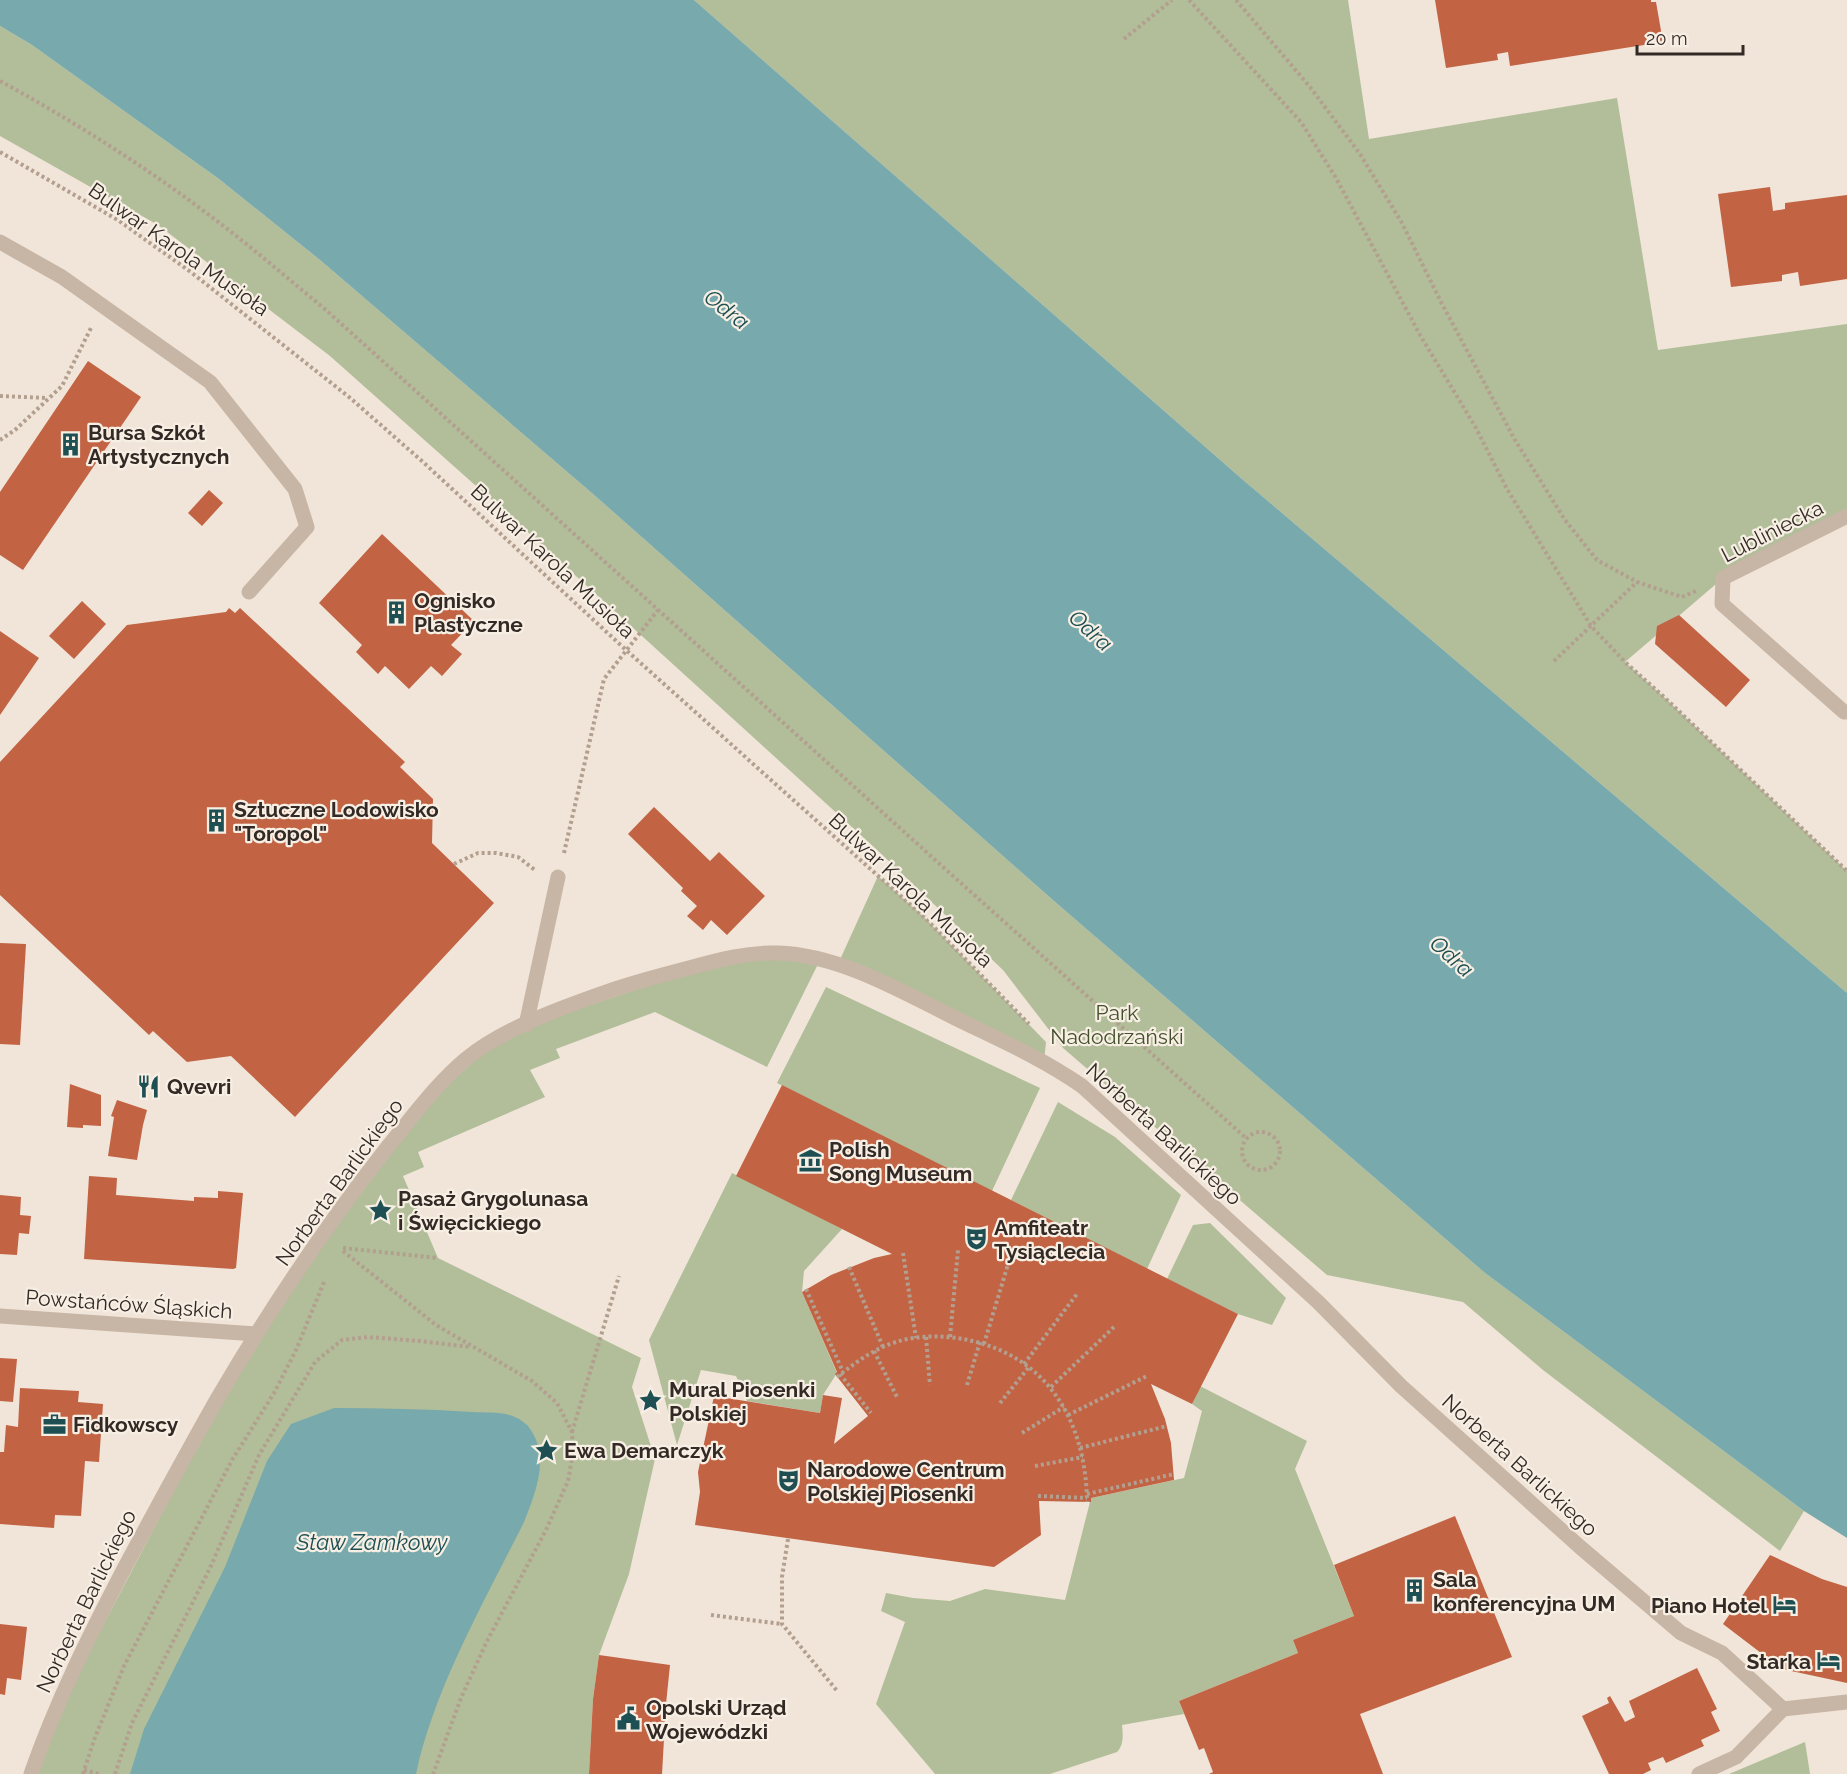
<svg xmlns="http://www.w3.org/2000/svg" width="1847" height="1774" viewBox="0 0 1847 1774" font-family="Raleway,sans-serif">
<rect width="100%" height="100%" fill="#f0e5d8"/>
<g fill="#b1be99">
<path d="M694 0H1348L1369 139 1617 98 1658 350 1847 324V516L1723 578 1625 662 1664 697 1847 871V993L1242 479Z"/>
<path d="M0 26 32 45 219 179 320 260 593 494 1054 901 1485 1273 1804 1511 1780 1551 1543 1370 1463 1302 1327 1275 1063 1048 1003 970 875 848 521 526 330 356 158 225 0 136Z"/>
<path d="M878 876 924 917 1046 1042 1044 1061 838 964Z"/>
<path d="M741 955 820 960 767 1067 655 1012 556 1049 560 1058 530 1070 545 1097 418 1152 424 1167 403 1176 438 1258 641 1358 632 1387 655 1459 629 1574 599 1655 593 1699 589 1774H31L43 1740 256 1334 417 1111 508 1032Z"/>
<path d="M826 987 1040 1088 992 1191 777 1083Z"/>
<path d="M1058 1102 1115 1137 1181 1195 1147 1269 1011 1200Z"/>
<path d="M732 1173 842 1229 804 1271 802 1292 837 1373 823 1395 820 1413 747 1401 736 1376 701 1370 677 1445 649 1340Z"/>
<path d="M1210 1223 1286 1298 1272 1325 1238 1314 1167 1279 1193 1225Z"/>
<path d="M1200 1386 1307 1441 1295 1469 1354 1616 1293 1640 1298 1653 1179 1701 1184 1714 1122 1725C1123 1734 1124 1745 1117 1752L1050 1774H935L876 1704 905 1622 881 1611 886 1593 913 1598 950 1601 985 1589 1065 1600 1091 1498 1184 1478 1202 1411 1192 1404Z"/>
<path d="M1805 1742 1810 1774H1729Z"/>
</g>
<g fill="#78a9ac">
<path d="M0 0H694L1242 479 1847 993V1538L1804 1511 1485 1273 1054 901 593 494 320 260 219 179 32 45 0 26Z"/>
<path d="M334 1408C380 1408 426 1409 472 1412 486 1413 504 1411 517 1418 520 1419 526 1424 528 1426 551 1455 536 1492 524 1522 485 1600 434 1689 416 1774H130L144 1729 225 1567 267 1461 291 1424Z"/>
</g>
<g fill="#c26344">
<path d="M1435 0H1651V2H1656L1663 42 1510 66 1508 52 1497 54 1498 60 1446 68Z"/>
<path d="M1770 187 1773 211 1785 209V203L1847 195V279L1800 286 1798 272 1782 275V281L1731 287 1718 194Z"/>
<path d="M88 361 141 397 23 570 0 555V492Z"/>
<path d="M209 490 223 503 202 526 188 513Z"/>
<path d="M382 534 474 621 451 645 462 654 442 676 431 666 409 689 385 666 378 674 356 652 362 645 319 603Z"/>
<path d="M82 601 106 624 74 659 49 636Z"/>
<path d="M229 608 235 613 240 608 405 762 400 767 433 799 432 843 494 903 295 1117 231 1056 187 1062 153 1031 149 1035 0 895V762L127 625 226 612Z"/>
<path d="M1679 615 1750 680 1726 707 1655 644 1657 626Z"/>
<path d="M0 631 39 658 0 715Z"/>
<path d="M654 807 710 861 719 852 765 896 727 935 711 920 703 930 687 916 697 906 681 891 683 888 628 834Z"/>
<path d="M0 943 26 944 20 1045 0 1044Z"/>
<path d="M70 1084 101 1095V1126L83 1125V1128L67 1127Z"/>
<path d="M782 1085 1238 1314 1192 1404 1151 1384 1165 1419 1171 1443 1174 1480 1091 1498V1502L1039 1501 1041 1535 994 1567 695 1525 700 1492 698 1472 714 1396 820 1413 823 1395 842 1398 834 1444 868 1416 835 1374 837 1372 802 1292 831 1275 874 1258 892 1254 736 1176Z"/>
<path d="M117 1100 147 1110 143 1125 137 1160 108 1156 114 1117 111 1116Z"/>
<path d="M89 1176 117 1178 116 1195 194 1201V1197L218 1198V1191L243 1193 236 1268 233 1269 84 1259Z"/>
<path d="M0 1195 21 1197 20 1215 31 1216 29 1234 19 1233 17 1255 0 1254Z"/>
<path d="M0 1358 17 1359 13 1402 0 1401Z"/>
<path d="M20 1388 79 1391 78 1402 103 1404 99 1462 85 1461 81 1516 55 1515 54 1528 0 1524V1452H4L6 1425 18 1427Z"/>
<path d="M1455 1516 1512 1657 1360 1714 1383 1774H1209L1213 1772 1204 1748 1199 1750 1179 1701 1298 1653 1293 1640 1354 1616 1334 1565Z"/>
<path d="M1770 1555 1822 1579 1847 1587V1683L1782 1669 1723 1624Z"/>
<path d="M0 1624 27 1627 21 1680 7 1678 5 1695 0 1694Z"/>
<path d="M599 1655 670 1665 666 1704 662 1774H589L593 1699Z"/>
<path d="M1697 1668 1717 1709 1711 1712 1720 1731 1701 1740 1704 1746 1666 1763 1663 1757 1648 1763 1651 1770 1643 1774H1609L1582 1716 1609 1703 1607 1698 1610 1696 1625 1722 1635 1717 1629 1701Z"/>
</g>
<g fill="none" stroke-linecap="round" stroke-linejoin="round">
<g stroke="#b39f8f" stroke-width="4" stroke-dasharray="3 3" stroke-linecap="butt">
<path d="M1189 0 1301 122 1336 178 1420 335 1476 428 1507 489 1591 626 1625 662 1664 697 1847 871"/>
<path d="M1236 0 1310 87 1360 154 1402 223 1442 304 1515 440 1565 520 1597 560 1637 582 1682 597 1698 590"/>
<path d="M1124 39 1172 0"/>
<path d="M0 81C71 120 140 163 205 212 247 243 286 277 326 310L943 867 1246 1138"/>
<path d="M0 152 118 220 192 273 349 397 423 462 626 650 924 917 1029 1024"/>
<path d="M0 396 48 398"/>
<path d="M0 440 15 430 62 386 91 328"/>
<path d="M1554 661 1637 582"/>
<path d="M564 853 604 679 658 610"/>
<path d="M454 864 478 853H496L518 857 535 870"/>
<circle cx="1261" cy="1151" r="19"/>
<path d="M343 1248 438 1258"/>
<path d="M343 1251 436 1325 532 1381 557 1403 572 1432 573 1453 568 1481 546 1530 486 1643 461 1698 433 1774"/>
<path d="M903 1253 916 1338"/>
<path d="M849 1267 883 1347"/>
<path d="M806 1289 843 1372"/>
<path d="M926 1337 930 1385"/>
<path d="M950 1337 958 1250"/>
<path d="M984 1344 1009 1261"/>
<path d="M874 1351 897 1397"/>
<path d="M1024 1364 1077 1294"/>
<path d="M840 1374 871 1413"/>
<path d="M837 1377C855 1363 873 1349 896 1342 918 1335 945 1335 968 1340 1049 1357 1086 1423 1087 1502"/>
<path d="M967 1385 980 1342"/>
<path d="M1051 1387 1114 1327"/>
<path d="M1000 1403 1029 1367"/>
<path d="M1068 1415 1147 1376"/>
<path d="M572 1432 619 1276"/>
<path d="M1022 1433 1064 1407"/>
<path d="M1080 1448 1167 1426"/>
<path d="M1035 1466 1083 1457"/>
<path d="M1087 1494 1174 1474"/>
<path d="M1038 1496 1087 1498"/>
<path d="M788 1539 782 1577V1624L838 1692"/>
<path d="M711 1615 782 1624"/>
<path d="M84 1770 99 1774"/>
<path d="M83 1774 94 1740 124 1666 232 1460 274 1393 296 1350 324 1282"/>
<path d="M115 1774 132 1723 210 1568 259 1455 315 1362 342 1340 368 1337 420 1341 470 1347"/>
</g>
<g stroke="#c7b5a5" stroke-width="15">
<path d="M0 242 62 277 210 382 295 489 307 527 249 592"/>
<path d="M526 1025 558 877"/>
</g>
<g stroke="#c7b5a5" stroke-width="15">
<path d="M1844 712 1722 604 1723 578 1847 516"/>
<path d="M0 1316 256 1334"/>
<path d="M31 1774C56 1702 90 1634 125 1567 155 1511 185 1456 216 1401 268 1312 326 1225 390 1144 414 1115 437 1083 466 1059 504 1028 563 1007 609 991 635 982 662 975 689 968 718 960 748 952 778 953 840 955 901 991 955 1018 998 1039 1042 1058 1082 1086L1318 1302 1401 1386 1580 1547 1681 1633 1722 1653 1783 1709"/>
<path d="M1699 1774 1736 1757 1783 1709 1847 1702"/>
</g>
</g>
<defs>
<symbol id="building-bare" viewBox="-9 -9 18 18"><path d="M-4-6H4V6H1V3H-1V6H-4ZM-2.5-4.3h1.7v1.8h-1.7ZM.8-4.3h1.7v1.8H.8ZM-2.5-1h1.7V.8h-1.7ZM.8-1h1.7V.8H.8Z" fill="#1d4f53" stroke="#f8efe4" stroke-width="2.5" paint-order="stroke"/></symbol>
<symbol id="restaurant-bare" viewBox="-9 -9 18 18"><path d="M-5-6h1v4h1v-4h1v4h1v-4h1v5L-1.5 .5V6h-2V.5L-5-1ZM5-6V6H3V1.5H1.5Q1.5-4 5-6Z" fill="#1d4f53" stroke="#f8efe4" stroke-width="2.5" paint-order="stroke"/></symbol>
<symbol id="museum-bare" viewBox="-9 -9 18 18"><path d="M0-6L6-3V-2H-6V-3ZM-5-1h2V3h-2ZM-1-1h2V3h-2ZM3-1h2V3H3ZM-6 4H6V6H-6Z" fill="#1d4f53" stroke="#f8efe4" stroke-width="2.5" paint-order="stroke"/></symbol>
<symbol id="sight-bare" viewBox="-9 -9 18 18"><path d="M0-6L1.8-2.2L6-1.7L2.9 1.2L3.7 5.4L0 3.3L-3.7 5.4L-2.9 1.2L-6-1.7L-1.8-2.2Z" fill="#1d4f53" stroke="#f8efe4" stroke-width="2.5" paint-order="stroke"/></symbol>
<symbol id="theatre-bare" viewBox="-9 -9 18 18"><path d="M-5-5.5Q0-4 5-5.5V0Q5 5 0 6Q-5 5-5 0ZM-3.3-2.5H-1v1.5H-3.3ZM1-2.5H3.3v1.5H1ZM-2.8 1Q0 5.5 2.8 1Z" fill="#1d4f53" stroke="#f8efe4" stroke-width="2.5" paint-order="stroke"/></symbol>
<symbol id="office-bare" viewBox="-9 -9 18 18"><path d="M-6-3h4V-5.5h4V-3h4V5H-6ZM-1-4.5V-3h2v-1.5ZM-6 0V1H6V0Z" fill="#1d4f53" stroke="#f8efe4" stroke-width="2.5" paint-order="stroke"/></symbol>
<symbol id="hotel-bare" viewBox="-9 -9 18 18"><path d="M-6-4.5h1.5V1H6V5H4.5V3h-9V5H-6ZM-4 0a1.8 1.8 0 1 1 3.6 0ZM.5 0V-2.5h3Q6-2.5 6 0Z" fill="#1d4f53" stroke="#f8efe4" stroke-width="2.5" paint-order="stroke"/></symbol>
<symbol id="civic-bare" viewBox="-9 -9 18 18"><path d="M-.6-6.5H3V-4.5H.6V-3L4-1V1h2V6H-6V1h2V-1L-.6-3ZM-1.2 2.5V6h2.4V2.5Z" fill="#1d4f53" stroke="#f8efe4" stroke-width="2.5" paint-order="stroke"/></symbol>
</defs>
<g fill-rule="evenodd">
<use href="#building-bare" x="54" y="428" width="33" height="33"/>
<use href="#building-bare" x="380" y="596" width="33" height="33"/>
<use href="#building-bare" x="200" y="804" width="33" height="33"/>
<use href="#restaurant-bare" x="132" y="1070" width="33" height="33"/>
<use href="#museum-bare" x="794" y="1144" width="33" height="33"/>
<use href="#sight-bare" x="364" y="1194" width="33" height="33"/>
<use href="#theatre-bare" x="960" y="1222" width="33" height="33"/>
<use href="#sight-bare" x="634" y="1384" width="33" height="33"/>
<use href="#office-bare" x="38" y="1408" width="33" height="33"/>
<use href="#sight-bare" x="530" y="1434" width="33" height="33"/>
<use href="#theatre-bare" x="772" y="1464" width="33" height="33"/>
<use href="#building-bare" x="1398" y="1574" width="33" height="33"/>
<use href="#hotel-bare" x="1768" y="1588" width="33" height="33"/>
<use href="#hotel-bare" x="1812" y="1644" width="33" height="33"/>
<use href="#civic-bare" x="612" y="1702" width="33" height="33"/>
</g>
<g text-anchor="middle" dominant-baseline="central" stroke-width="4.5" stroke-linejoin="round" paint-order="stroke">
<g font-size="21" fill="#332a26" stroke="#f8efe4">
<text transform="translate(179 249) rotate(35)">Bulwar Karola Musioła</text>
<text transform="translate(1772 531) rotate(-27)">Lubliniecka</text>
<text transform="translate(553 561) rotate(43)">Bulwar Karola Musioła</text>
<text transform="translate(911 890) rotate(43)">Bulwar Karola Musioła</text>
<text transform="translate(1164 1134) rotate(42)">Norberta Barlickiego</text>
<text transform="translate(339 1182) rotate(-54)">Norberta Barlickiego</text>
<text transform="translate(129 1304) rotate(4)">Powstańców Śląskich</text>
<text transform="translate(1520 1465) rotate(42)">Norberta Barlickiego</text>
<text transform="translate(86 1601) rotate(-64)">Norberta Barlickiego</text>
</g>
<g font-size="21" font-weight="bold" fill="#332a26" stroke="#f8efe4" text-anchor="start">
<text x="88" y="432">Bursa Szkół<tspan x="88" dy="24">Artystycznych</tspan></text>
<text x="414" y="600">Ognisko<tspan x="414" dy="24">Plastyczne</tspan></text>
<text x="234" y="809">Sztuczne Lodowisko<tspan x="234" dy="24">"Toropol"</tspan></text>
<text x="167" y="1086">Qvevri</text>
<text x="829" y="1149">Polish<tspan x="829" dy="24">Song Museum</tspan></text>
<text x="398" y="1198">Pasaż Grygolunasa<tspan x="398" dy="24">i Święcickiego</tspan></text>
<text x="994" y="1227">Amfiteatr<tspan x="994" dy="24">Tysiąclecia</tspan></text>
<text x="669" y="1389">Mural Piosenki<tspan x="669" dy="24">Polskiej</tspan></text>
<text x="73" y="1424">Fidkowscy</text>
<text x="564" y="1450">Ewa Demarczyk</text>
<text x="807" y="1469">Narodowe Centrum<tspan x="807" dy="24">Polskiej Piosenki</tspan></text>
<text x="1433" y="1579">Sala<tspan x="1433" dy="24">konferencyjna UM</tspan></text>
<text x="1767" y="1605" text-anchor="end">Piano Hotel</text>
<text x="1811" y="1661" text-anchor="end">Starka</text>
<text x="646" y="1707">Opolski Urząd<tspan x="646" dy="24">Wojewódzki</tspan></text>
</g>
<g font-size="21" fill="#42502b" stroke="#f8efe4">
<text x="1117" y="1012">Park<tspan x="1117" dy="24">Nadodrzański</tspan></text>
</g>
<g font-size="22" font-style="italic" fill="#1d4f53" stroke="#f8efe4">
<text transform="translate(727 309) rotate(38)">Odra</text>
<text transform="translate(1091 630) rotate(42)">Odra</text>
<text transform="translate(1452 956) rotate(42)">Odra</text>
<text x="372" y="1542">Staw Zamkowy</text>
</g>
</g>
<path d="M1637 45v9h106v-9" fill="none" stroke="#332a26" stroke-width="3"/>
<text x="1646" y="45" font-size="18" fill="#332a26" stroke="#f8efe4" stroke-width="4.5" paint-order="stroke">20 m</text>
</svg>
